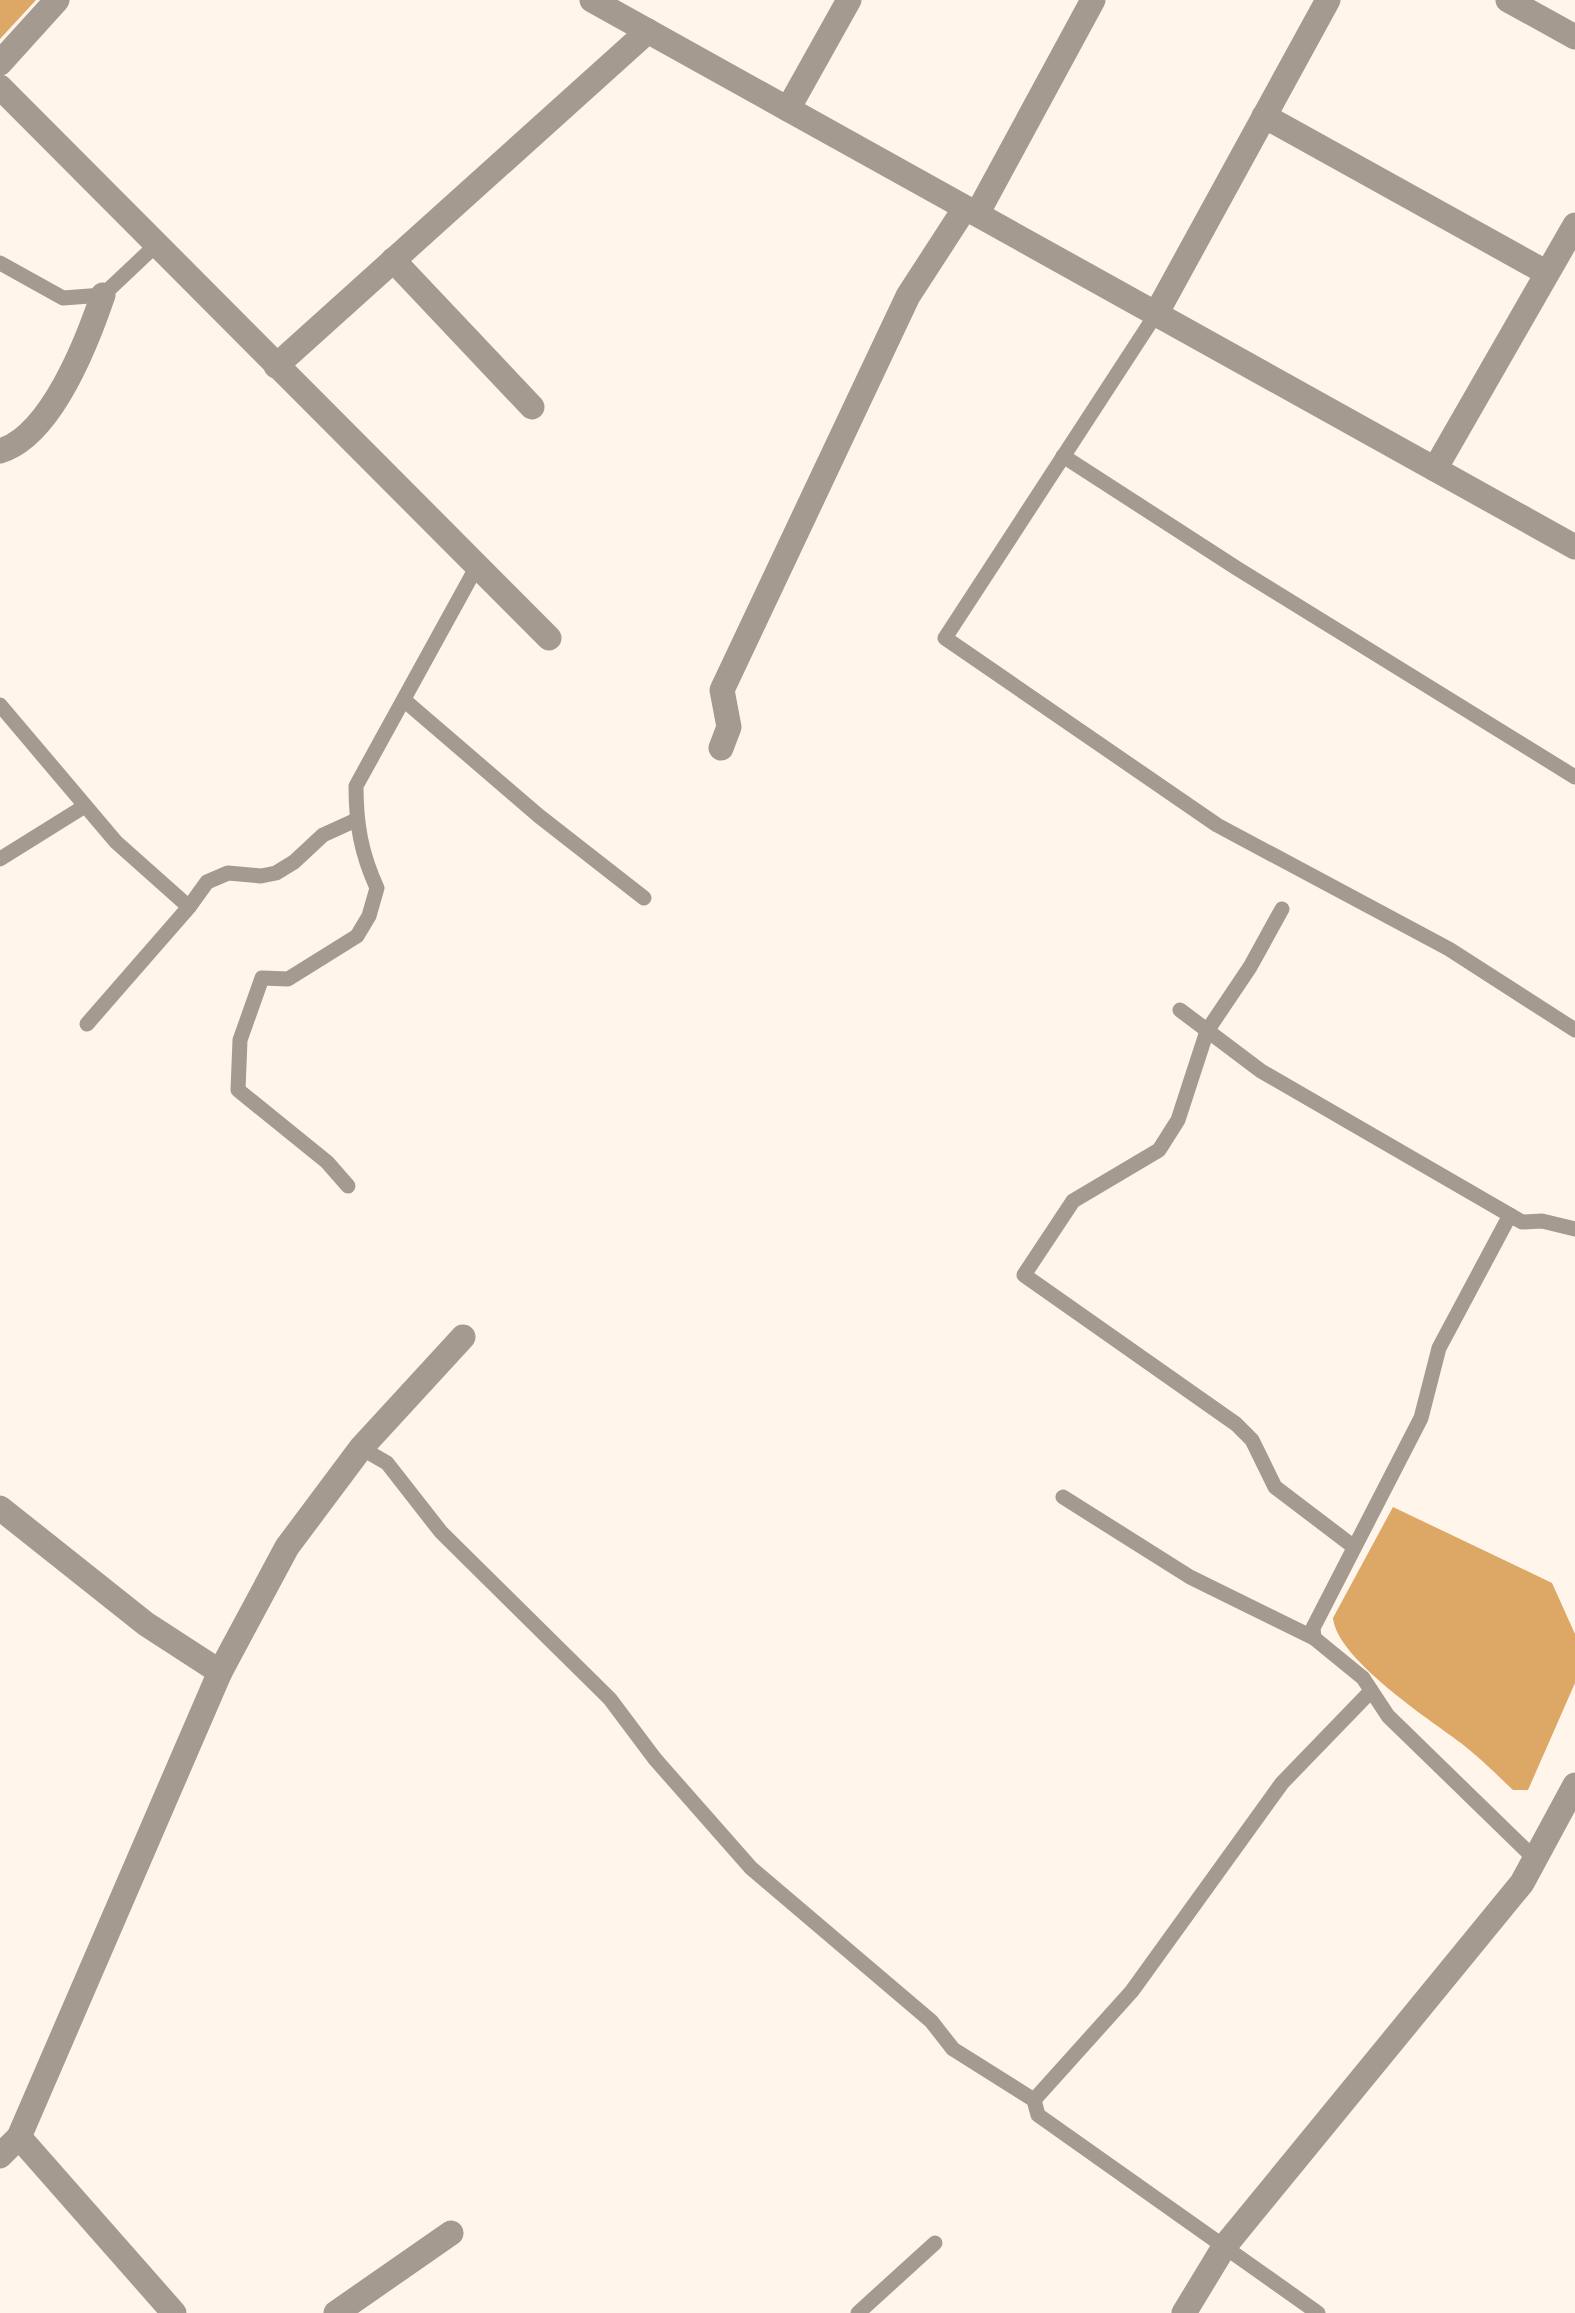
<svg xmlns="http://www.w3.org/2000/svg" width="1575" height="2313" viewBox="0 0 1575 2313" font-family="'Asap Condensed',sans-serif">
<rect width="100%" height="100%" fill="#fff5ea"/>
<g fill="#dda766">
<path d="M0 0H36L0 39Z"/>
<path d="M1393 1507 1552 1583 1575 1634V1683L1528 1790H1513C1496 1774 1479 1757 1461 1743 1429 1719 1337 1659 1333 1618Z"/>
</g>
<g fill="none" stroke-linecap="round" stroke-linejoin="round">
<g stroke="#a49a8f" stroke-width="15">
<path d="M0 263 63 298 103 295 156 245"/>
<path d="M1156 314 945 638 1217 825 1449 949 1575 1030"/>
<path d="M1063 456 1238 569 1575 777"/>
<path d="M404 700 539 816 644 898"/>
<path d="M0 705 116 842 189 907"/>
<path d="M0 859 85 806"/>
<path d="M1282 909 1250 967 1207 1031 1178 1120 1159 1150 1073 1201 1024 1275 1236 1424 1252 1440 1275 1487 1354 1547"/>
<path d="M1180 1010 1261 1071 1522 1222 1542 1221 1575 1229"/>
<path d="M87 1024 189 907 207 882 228 873 261 876 276 873 294 862 323 835 356 820"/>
<path d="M348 1186 327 1162 238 1090 240 1040 262 978 288 979 357 936 369 916 377 888C361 853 356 824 356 786L477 566"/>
<path d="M361 1448 387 1463 441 1532 610 1699 655 1759 751 1868 931 2021 953 2049 1034 2100 1038 2115 1318 2313"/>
<path d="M1063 1497 1190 1577 1314 1638 1363 1678 1388 1716 1535 1859"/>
<path d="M1314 1638 1313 1628 1421 1418 1439 1348 1510 1215"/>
<path d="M1034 2100 1132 1991 1282 1783 1371 1691"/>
<path d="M858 2313 935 2243"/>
</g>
<g stroke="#a49a8f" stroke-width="25">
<path d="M592 0 1575 547"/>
<path d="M1508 0 1575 37"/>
<path d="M0 63 57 0"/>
<path d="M0 87 549 638"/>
<path d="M788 109 849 0"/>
<path d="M1264 116 1547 273"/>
<path d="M977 214 1093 0"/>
<path d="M393 260 532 407"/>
<path d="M1156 314 1328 0"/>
<path d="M276 366 648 31"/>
<path d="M0 451C51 436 87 342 103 295"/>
<path d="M1435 469 1575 225"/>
<path d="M721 748 729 727 722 690 908 296 965 208"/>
<path d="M0 1508 146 1624 220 1672"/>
<path d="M19 2137 174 2313"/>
<path d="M0 2156 19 2137 220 1672 287 1547 361 1448 463 1337"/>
<path d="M336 2313 451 2233"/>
<path d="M1184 2313 1224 2247 1522 1883 1575 1785"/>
</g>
</g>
</svg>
